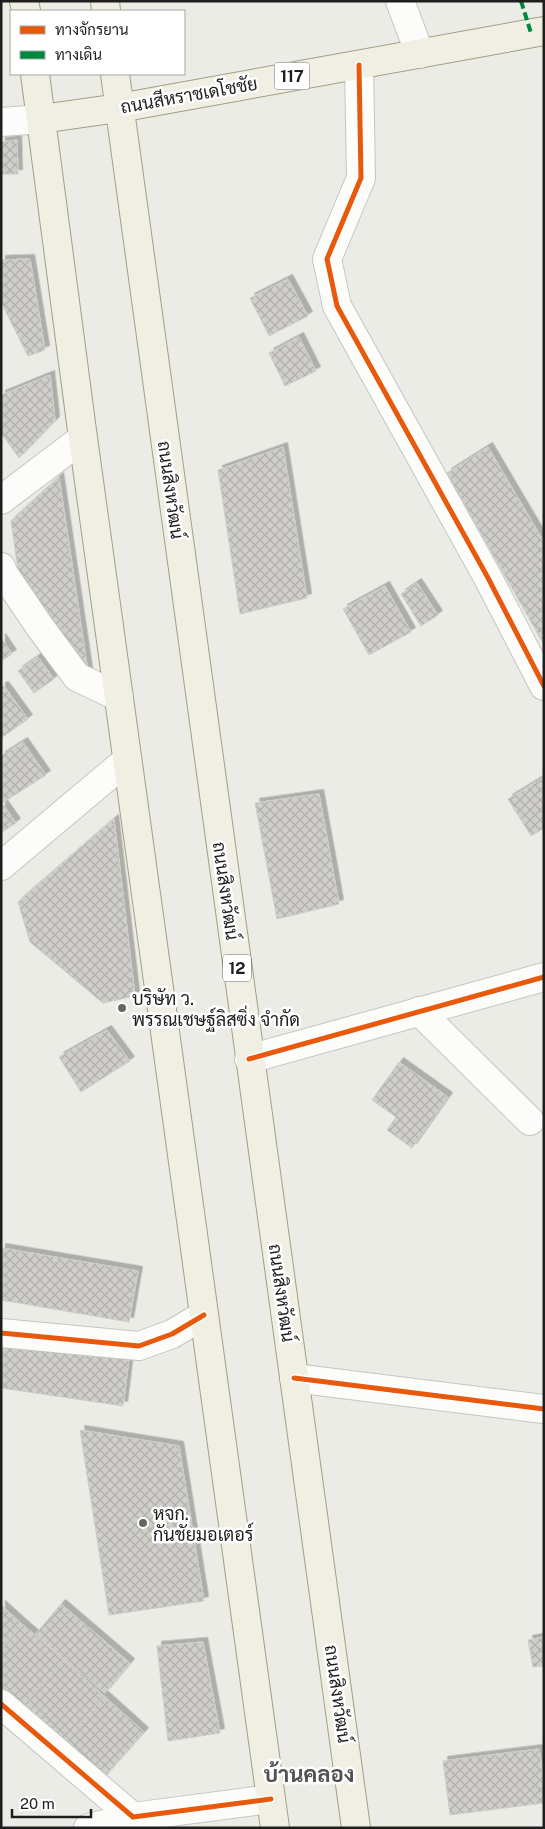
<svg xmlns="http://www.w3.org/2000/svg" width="545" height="1829" viewBox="0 0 545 1829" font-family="'Public Sans',Sarabun,sans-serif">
<defs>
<pattern id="building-cross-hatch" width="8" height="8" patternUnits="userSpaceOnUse" patternTransform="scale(1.25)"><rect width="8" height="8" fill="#cfcec9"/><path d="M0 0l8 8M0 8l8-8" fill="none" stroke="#b1b0ac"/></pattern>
<filter id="shadow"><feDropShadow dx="4.5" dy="-4.5" stdDeviation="0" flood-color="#0004"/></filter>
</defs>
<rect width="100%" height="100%" fill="#ecece6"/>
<g fill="url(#building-cross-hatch)" stroke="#cfcdc7" filter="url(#shadow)">
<path d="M17 140 18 174H1V142Z"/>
<path d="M30 259 45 350 28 356 1 302V260Z"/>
<path d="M288 279 308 316 269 336 250 298Z"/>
<path d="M299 337 316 371 285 386 269 353Z"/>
<path d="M50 375 55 421 19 458 1 433V395Z"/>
<path d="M283 447 307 598 240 614 218 470Z"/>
<path d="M488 447 544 542V645L447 473Z"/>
<path d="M59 477 89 679 22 598 11 521Z"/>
<path d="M417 583 438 615 421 626 401 594Z"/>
<path d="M385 586 411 632 369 655 343 609Z"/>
<path d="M1 638 12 654 1 661Z"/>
<path d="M38 657 54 679 34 693 18 671Z"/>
<path d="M4 686 28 719 1 738V687Z"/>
<path d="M23 742 46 775 2 803 16 823 1 833V756Z"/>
<path d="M544 777V828L531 836 508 799Z"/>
<path d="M319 794 339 904 277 919 255 803Z"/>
<path d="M114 819 135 996 103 1003 30 942 18 902Z"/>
<path d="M107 1030 130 1061 81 1092 59 1057Z"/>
<path d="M399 1062 448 1097 412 1148 387 1130 396 1117 372 1100Z"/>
<path d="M1 1248 138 1271 129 1322 1 1300Z"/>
<path d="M1 1341 129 1358 123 1406 1 1388Z"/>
<path d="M80 1430 179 1446 204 1601 109 1615Z"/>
<path d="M61 1604 130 1663 105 1693 35 1635Z"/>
<path d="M1 1605 23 1625 1 1649Z"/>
<path d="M23 1625 64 1660 16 1714 1 1701V1649Z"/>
<path d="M544 1637V1666L533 1667 528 1640Z"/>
<path d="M203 1642 220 1733 168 1741 157 1646Z"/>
<path d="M64 1660 104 1696 56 1750 16 1714Z"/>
<path d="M104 1696 144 1732 96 1786 56 1750Z"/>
<path d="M539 1749 544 1782V1803L450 1815 443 1761Z"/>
</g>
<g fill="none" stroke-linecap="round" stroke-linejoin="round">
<defs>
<g id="minor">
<path d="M400 1 420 54"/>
<path d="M359 65 361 178 327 259 337 306 487 576 544 686"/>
<path d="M1 122 41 119"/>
<path d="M1 500 83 438"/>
<path d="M1 567 4 574 40 627 77 677 119 697"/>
<path d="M1 866 127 760"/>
<path d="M419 1011 530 1121"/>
<path d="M249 1059 544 977"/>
<path d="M1 1333 139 1346 172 1334 204 1315"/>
<path d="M294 1378 544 1409"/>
<path d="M1 1704 133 1817 271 1799"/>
<path d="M88 1828 133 1817"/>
</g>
<g id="major">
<path d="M24 1 26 11"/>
<path d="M105 1 106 11"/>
<path d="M35 74 83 438 275 1828"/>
<path d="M115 74 356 1828"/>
<path d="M41 119 119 108 544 31"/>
</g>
</defs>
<use href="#minor" stroke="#c5c5c2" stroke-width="30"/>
<use href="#major" stroke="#a29f82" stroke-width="30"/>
<use href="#minor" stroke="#fcfcfb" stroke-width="28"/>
<use href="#major" stroke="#f1efe3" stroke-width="28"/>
<path stroke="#00873e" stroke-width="4" stroke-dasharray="8 4" stroke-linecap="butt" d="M521 1 531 33"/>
<defs>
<g id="cycleway">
<path d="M359 65 361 178 327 259 337 306 487 576 544 686"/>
<path d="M249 1059 544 977"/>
<path d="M1 1333 139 1346 172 1334 204 1315"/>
<path d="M294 1378 544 1409"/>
<path d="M1 1704 133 1817 271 1799"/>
</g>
</defs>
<use href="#cycleway" stroke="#fff" stroke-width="8"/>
<use href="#cycleway" stroke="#e8590c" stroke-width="5"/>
</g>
<g fill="#666664" stroke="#fff" stroke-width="2">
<circle cx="122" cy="1008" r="5"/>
<circle cx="143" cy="1523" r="5"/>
</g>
<g text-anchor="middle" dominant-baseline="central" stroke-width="5" stroke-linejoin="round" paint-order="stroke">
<g fill="#fff" stroke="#626262" stroke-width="1">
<rect x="274.5" y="62.5" width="35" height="27" rx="4"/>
<rect x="223" y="954.5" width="28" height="27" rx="4"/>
</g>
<g font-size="16" font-weight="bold" fill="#1e1e1e">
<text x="292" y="76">117</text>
<text x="237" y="968">12</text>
</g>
<g font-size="18" fill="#1e1e1e" stroke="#fff">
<text transform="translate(189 95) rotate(-10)">ถนนสีหราชเดโชชัย</text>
<text transform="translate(171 490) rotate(82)">ถนนสิงหวัฒน์</text>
<text transform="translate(226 891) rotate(82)">ถนนสิงหวัฒน์</text>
<text transform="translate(282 1293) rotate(82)">ถนนสิงหวัฒน์</text>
<text transform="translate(338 1694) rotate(82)">ถนนสิงหวัฒน์</text>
</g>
<g font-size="18" fill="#1e1e1e" stroke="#fff" text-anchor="start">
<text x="132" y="998">บริษัท ว.<tspan x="132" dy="21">พรรณเชษฐ์ลิสซิ่ง จำกัด</tspan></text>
<text x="153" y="1513">หจก.<tspan x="153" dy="21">กันชัยมอเตอร์</tspan></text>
</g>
<g font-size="22" font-weight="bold" fill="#515151" stroke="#fff">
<text x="309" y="1774">บ้านคลอง</text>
</g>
</g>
<rect width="545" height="1829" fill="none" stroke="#1e1e1e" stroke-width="5"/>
<rect x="10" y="10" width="175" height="65" fill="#ffffff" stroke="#a5a5a5"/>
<rect x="20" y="26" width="25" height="8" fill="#e8590c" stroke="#a5a5a5"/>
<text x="55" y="35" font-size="15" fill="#1e1e1e">ทางจักรยาน</text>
<rect x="20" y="51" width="25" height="8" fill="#00873e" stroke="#a5a5a5"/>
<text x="55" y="60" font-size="15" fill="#1e1e1e">ทางเดิน</text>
<path d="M12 1809v8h79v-8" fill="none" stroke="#1e1e1e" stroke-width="2.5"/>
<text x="20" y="1809" font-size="15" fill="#1e1e1e" stroke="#ffffff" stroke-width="4" paint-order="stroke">20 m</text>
</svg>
